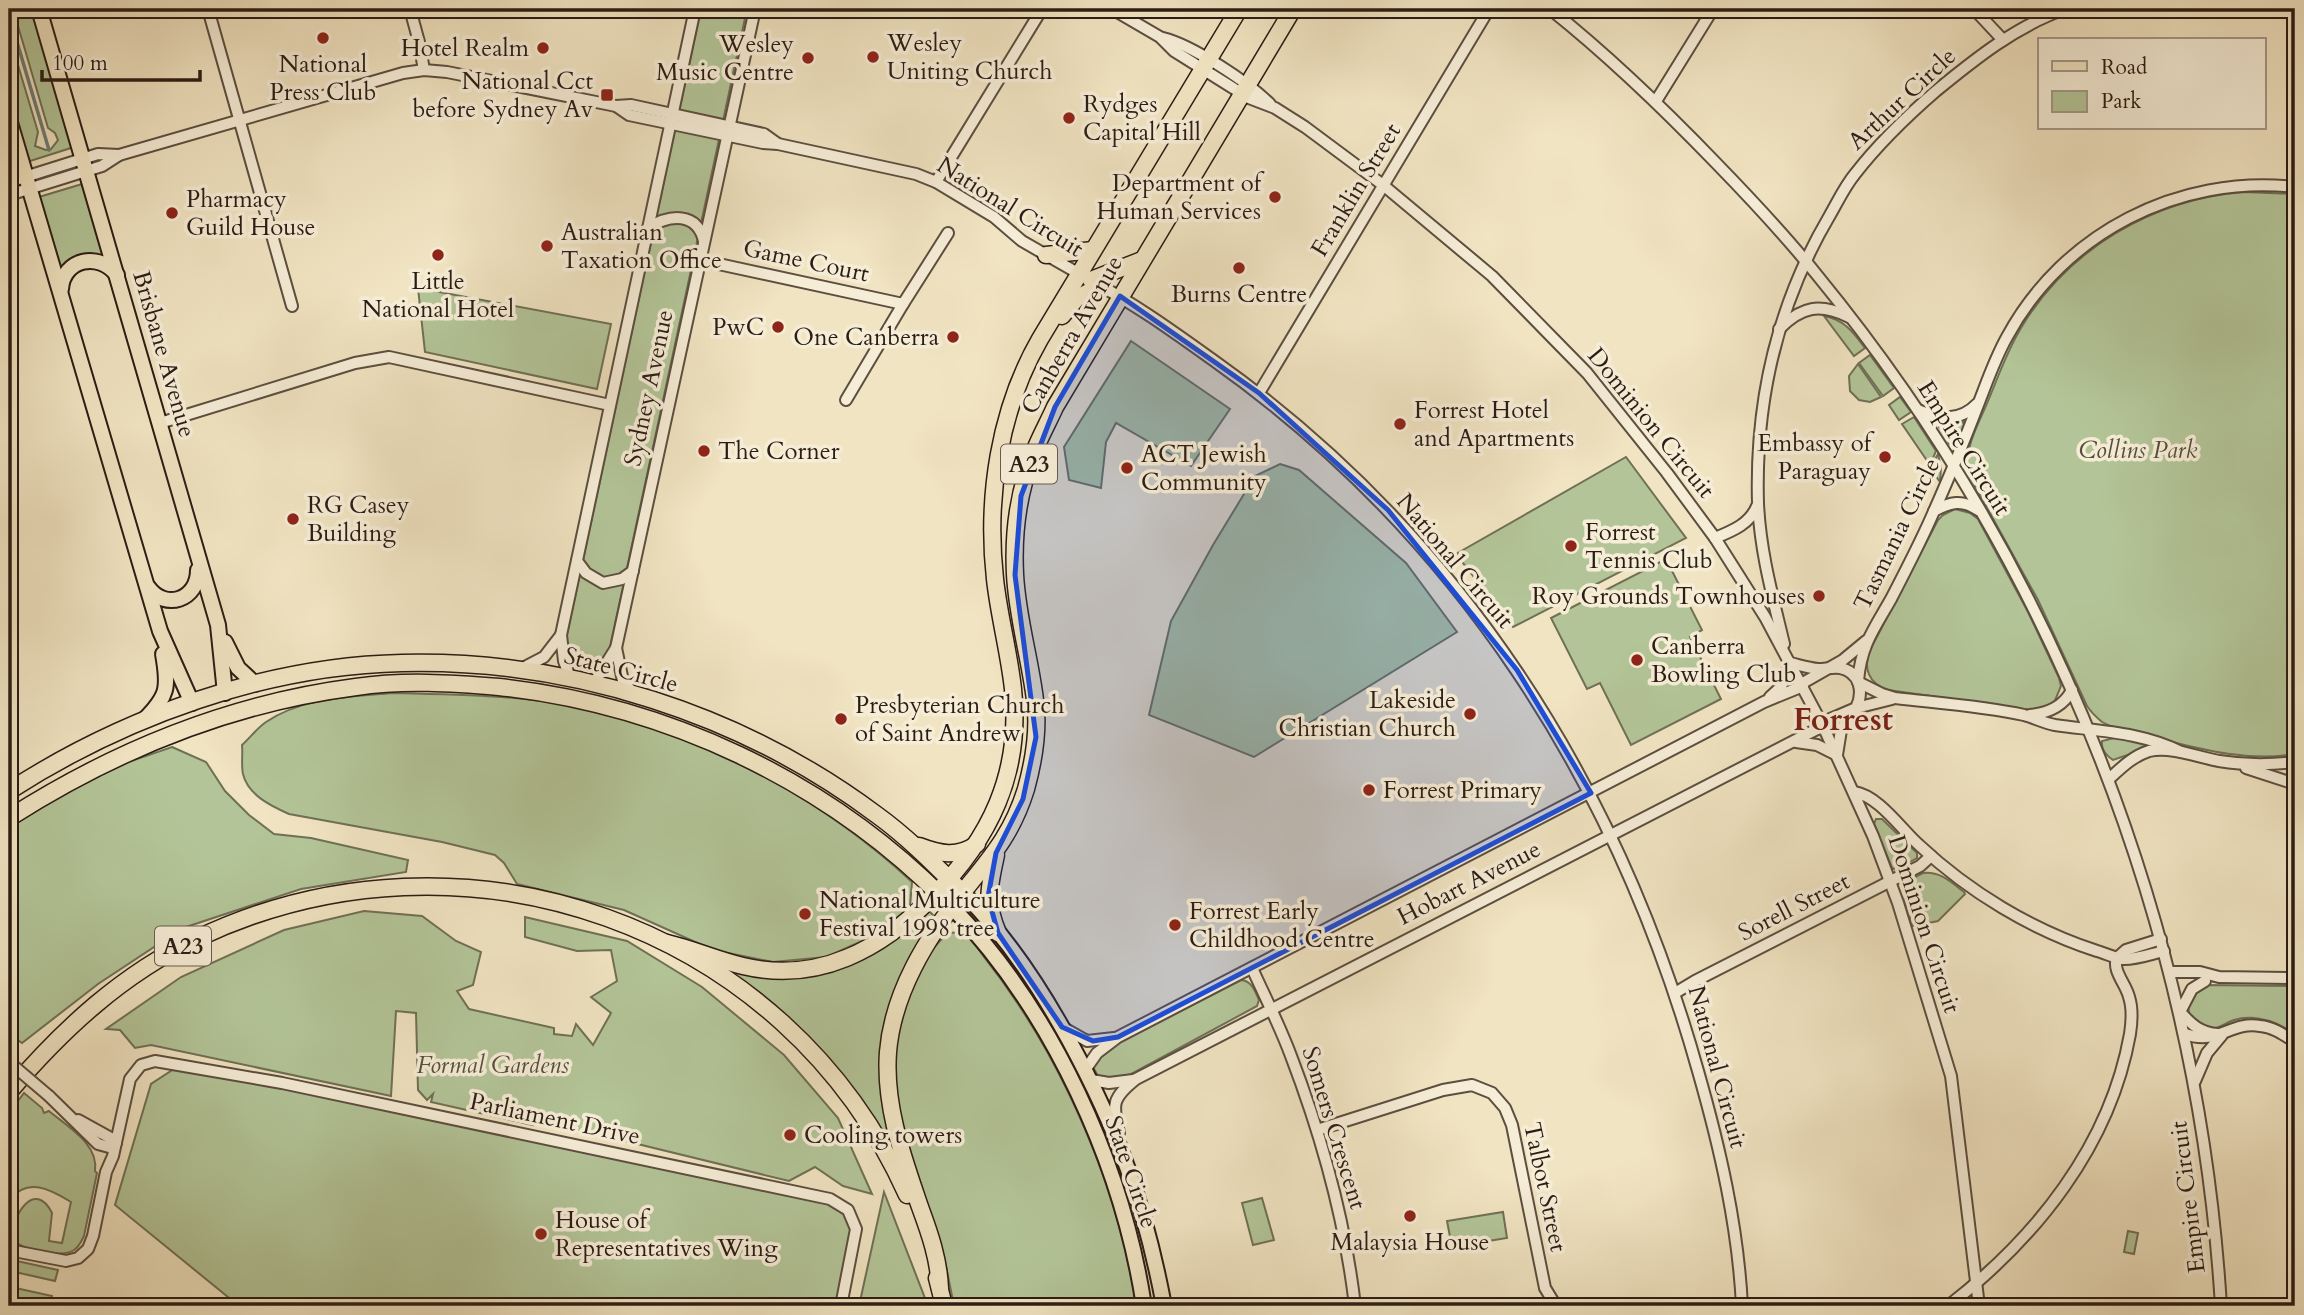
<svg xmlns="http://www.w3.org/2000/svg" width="2304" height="1315" viewBox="0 0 2304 1315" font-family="Cardo,serif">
<rect width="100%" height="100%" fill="#f1e4c2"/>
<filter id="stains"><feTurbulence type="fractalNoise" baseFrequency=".00286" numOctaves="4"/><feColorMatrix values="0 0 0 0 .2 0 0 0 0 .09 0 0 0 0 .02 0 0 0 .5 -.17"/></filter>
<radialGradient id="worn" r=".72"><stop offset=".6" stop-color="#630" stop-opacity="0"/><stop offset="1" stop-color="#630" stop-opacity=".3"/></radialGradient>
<g fill="#b3c598" stroke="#6f7056" stroke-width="2">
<path d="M13 9H33L74 147 27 162 9 102V35L38 132 35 146 46 150 51 149 58 140 55 133 48 128Z"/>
<path d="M701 9H747L609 652 601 666 568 657 566 639Z"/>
<path d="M82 184 104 259 62 273 39 197Z"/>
<path d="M2244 192 2295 194V754C2244 763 2193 747 2144 735 2130 731 2114 729 2102 722 2096 717 2091 712 2087 706L2038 600 1970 477C1961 451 1979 424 1988 401 1998 377 2007 351 2021 328 2068 249 2153 199 2244 192Z"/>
<path d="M418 288 611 324 597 389 425 352Z"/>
<path d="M1824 316C1845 320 1853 332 1865 348L1854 356Z"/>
<path d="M1131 341 1230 409 1191 466 1116 423 1106 442 1101 488 1069 480 1064 447Z"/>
<path d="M1870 355 1894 388 1883 396 1859 363Z"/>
<path d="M1858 364 1881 397 1870 402 1859 400 1850 391 1849 376Z"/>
<path d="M1900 397 1911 412 1899 420 1889 405Z"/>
<path d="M1914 417 1936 451 1930 465 1902 424Z"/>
<path d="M1963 422 1965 426 1957 446 1950 445 1939 427 1943 424Z"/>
<path d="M1938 454 1941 468 1940 482 1930 468Z"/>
<path d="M1626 457 1686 538 1513 627 1456 554Z"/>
<path d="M1280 464 1299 470 1406 563 1457 632 1254 757 1149 715 1171 621 1213 545 1255 476Z"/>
<path d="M1955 509 1970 513 1978 519 2028 612 2059 678 2061 686 2054 703 2037 711 1888 690C1868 683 1863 668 1870 650L1938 520 1943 515Z"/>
<path d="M1666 559 1702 630 1690 637 1721 699 1631 745 1600 683 1587 689 1551 618Z"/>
<path d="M393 693C466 695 542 695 614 715 723 746 829 805 912 882L910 907 878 934 826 957 773 962 713 950 624 910 517 884 504 863 495 855 442 842 289 814C271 806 248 795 243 774 241 765 243 754 242 745 250 738 257 728 266 722 303 697 350 697 393 693Z"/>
<path d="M2118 737 2148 744V748L2113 760C2106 755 2101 750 2102 741Z"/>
<path d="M172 747 206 762 225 791 249 815 274 834 311 838 408 860 406 872 301 889 183 928 98 984 22 1043 9 1034V827L105 770Z"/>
<path d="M1876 819H1882L1917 853V858L1896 870 1892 868 1874 824Z"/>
<path d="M1923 873C1940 871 1951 882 1964 892L1965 894 1938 921 1913 926C1905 905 1895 885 1923 873Z"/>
<path d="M364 911 422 916 456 941 481 952 473 985 457 991 469 1009 554 1028V1034L572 1036 576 1024 593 1045 611 1013 591 997 617 981 611 950 577 951 525 937V917L627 941 702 987 784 1055 838 1118 872 1194 843 1186 815 1167 789 1181 535 1119 533 1125 431 1102 433 1094 427 1100 418 1090 416 1013 396 1011 391 1096 151 1045 135 1048 120 1030 106 1029 181 977 284 930Z"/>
<path d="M929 911 934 916 906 968 894 995 896 1160 857 1098 761 997 725 971 727 968 800 975Z"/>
<path d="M947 933C951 933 959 932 963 933 972 937 979 950 984 957 1034 1020 1074 1096 1102 1172 1117 1215 1130 1261 1136 1306H954L946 1266 902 1131 893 1064 897 1030 905 1001 930 952Z"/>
<path d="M1241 980C1252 981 1255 991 1259 1000L1257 1006 1135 1072 1121 1079 1099 1078 1092 1065 1105 1050Z"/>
<path d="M2205 985 2295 986 2294 1029 2291 1031C2274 1021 2254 1014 2234 1020 2225 1023 2217 1030 2208 1029 2201 1028 2199 1024 2194 1020 2181 1007 2193 994 2205 985Z"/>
<path d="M180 1065 830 1199 853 1218 838 1306H239L115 1205 151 1084Z"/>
<path d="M24 1093 42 1108 44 1113 49 1111C68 1127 99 1144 95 1171L97 1173 84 1236C81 1242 79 1247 74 1250 62 1258 21 1250 13 1239 11 1215 35 1179 52 1213L49 1241 62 1243 71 1202C50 1189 28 1177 9 1200V1113Z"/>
<path d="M884 1192 928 1306H859Z"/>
<path d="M1262 1198 1274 1240 1253 1245 1242 1203Z"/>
<path d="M1503 1212 1507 1238 1452 1247 1447 1221Z"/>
<path d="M2128 1231 2138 1233 2134 1254 2124 1252Z"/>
<path d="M17 1261 58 1270 55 1281 15 1272Z"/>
<path d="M11 1287 52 1296 50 1306H9Z"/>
</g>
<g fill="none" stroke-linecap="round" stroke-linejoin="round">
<path stroke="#6f7d77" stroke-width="3.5" d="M9 15 49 150"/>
<defs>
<g id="minor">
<path d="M208 9 292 306"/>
<path d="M410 9 419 42 424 70"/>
<path d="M1112 9 1160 37 1174 51 1249 98 1275 108 1305 127 1383 185 1492 276 1587 373 1667 473 1715 538 1765 617 1823 726 1873 836 1898 903 1951 1076 1979 1306"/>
<path d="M1550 9C1609 56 1663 108 1716 163 1751 199 1785 235 1817 275 2056 566 2198 930 2221 1306"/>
<path d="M1974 9 2003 40"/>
<path d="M1163 38C1192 45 1248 82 1270 104"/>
<path d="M1656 101 1713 9"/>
<path d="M616 106 629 115 763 143 778 144 916 174 936 182 994 217 1022 241 1083 276"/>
<path d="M9 182 98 154 119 155 403 73 424 70 447 72 616 106 631 105 764 134 778 144"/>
<path d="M936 182 1042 9"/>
<path d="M9 195 102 166 119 155"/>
<path d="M648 228C670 214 697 212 704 241"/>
<path d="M700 260 903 304 948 233"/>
<path d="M1097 284C1138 306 1175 333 1213 360 1460 535 1617 782 1698 1071 1720 1148 1738 1226 1742 1306"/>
<path d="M1779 329C1802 306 1820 303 1849 317"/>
<path d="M1259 393 1489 9"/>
<path d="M846 400 903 304"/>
<path d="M1918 410C1939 419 1960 422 1977 404"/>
<path d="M160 423 355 363 389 357 610 405"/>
<path d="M1934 511C1950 502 1962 499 1978 510"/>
<path d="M1715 538C1732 531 1750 524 1757 506"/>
<path d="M577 561 586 573 603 583 622 579 633 571"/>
<path d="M1784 644C1773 598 1760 551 1758 503 1755 401 1778 303 1830 215 1838 201 1845 186 1855 174 1879 143 1906 117 1936 91 1975 59 2016 26 2065 9"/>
<path d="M616 648 623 681 633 693"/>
<path d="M521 669 544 657 561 635"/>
<path d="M570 678 564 661 561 635 695 9"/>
<path d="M1858 681C1861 645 1874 629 1891 599 1905 572 1919 545 1931 518 1947 482 1962 447 1976 410 1986 385 1994 360 2007 337 2063 233 2179 174 2295 187"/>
<path d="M1858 682 1882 694 1895 698C1938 703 1982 706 2024 715 2035 718 2044 723 2055 725 2097 731 2143 732 2181 752"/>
<path d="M594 683 616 648 755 9"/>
<path d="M1801 684 1843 660 1866 641"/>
<path d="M1770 697 1781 687 1790 663C1799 665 1809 668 1818 669 1825 669 1833 667 1840 668 1860 672 1864 692 1856 708L1821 723"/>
<path d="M2030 715C2048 713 2063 707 2072 690"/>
<path d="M1796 742 1817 745 1837 755 1841 730 1856 708 1892 699"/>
<path d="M2246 768 2295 784"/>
<path d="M2109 779C2121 768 2133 756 2149 751 2171 746 2197 757 2219 761 2244 765 2270 765 2295 762"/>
<path d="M1854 792C1879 796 1900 828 1919 845 1969 892 2032 930 2097 951 2105 953 2114 958 2122 959 2135 960 2151 954 2164 951"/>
<path d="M2117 958 2126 950 2161 939"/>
<path d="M1252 968C1265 997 1280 1026 1291 1056 1322 1137 1345 1220 1355 1306"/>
<path d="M2170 972H2200L2219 977 2295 978"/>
<path d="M2205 981 2192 989 2180 1012C2191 1024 2200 1033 2218 1034"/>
<path d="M1675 993 1695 981 1920 866 1931 856"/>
<path d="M1064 1028 1087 1041 1114 1038"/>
<path d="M2185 1034C2218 1046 2230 1021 2260 1026 2273 1027 2284 1035 2295 1042"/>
<path d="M1085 1070 1097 1053 1118 1037 1764 702 1803 686"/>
<path d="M1091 1080 1109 1083 1133 1080"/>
<path d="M2195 1081 2207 1053 2222 1035"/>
<path d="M49 1096 98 1144 109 1147 116 1143"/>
<path d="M78 1120 116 1141"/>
<path d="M1317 1130 1443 1090 1472 1085 1492 1093 1505 1108 1512 1125 1545 1288 1556 1306"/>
<path d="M1119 1133C1112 1104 1112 1098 1136 1079L1823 726"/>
<path d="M9 1250 66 1261 78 1258 88 1249 93 1236 106 1172 113 1156 130 1079 141 1065 155 1061 282 1083 830 1199 848 1210 856 1229 841 1306"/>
<path d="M1948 1306C2036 1238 2110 1146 2130 1034 2132 1021 2133 1009 2129 997 2126 984 2112 971 2117 958"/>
</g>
<g id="major">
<path d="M39 9 218 625 225 693"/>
<path d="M9 119 160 631 192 703"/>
<path d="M61 289C63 259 99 251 117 275"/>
<path d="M148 587C165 611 198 600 198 570"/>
<path d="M225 642 238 668 255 684"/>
<path d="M144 720C168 696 169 688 163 654"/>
<path d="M963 893C1006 935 1040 987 1069 1040 1118 1130 1145 1205 1164 1306"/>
<path d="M952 907C1053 1012 1122 1163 1144 1306"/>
</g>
<g id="highway">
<path d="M1046 255 1093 250"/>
<path d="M1091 280 1142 260"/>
<path d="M1062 316 1077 298 1101 286"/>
<path d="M9 791C124 717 264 666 402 663 571 659 742 714 877 815 906 836 931 861 956 886"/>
<path d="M9 818C114 751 232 703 356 687 403 680 452 683 499 687 665 705 824 779 943 898"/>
<path d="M919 846C940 854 957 858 977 844"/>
<path d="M996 855C989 887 985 902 998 933"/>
<path d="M667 943C693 949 717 960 743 966 818 984 882 949 932 897 990 839 1022 773 1013 689 1009 652 999 616 995 579 986 498 999 410 1040 339L1239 9"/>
<path d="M9 1092C63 1029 122 974 198 938 463 812 786 924 907 1195"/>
<path d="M937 1278 944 1306"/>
<path d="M940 1289C939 1260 930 1234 920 1207 903 1157 884 1106 888 1052 893 992 927 938 963 892 992 856 1012 834 1026 789 1034 760 1039 729 1035 700 1030 658 1017 617 1015 574 1013 534 1018 493 1033 455 1039 438 1048 423 1055 407L1293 9"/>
</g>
</defs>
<use href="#minor" stroke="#5c4e40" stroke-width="14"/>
<use href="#major" stroke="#2b1c14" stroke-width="18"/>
<use href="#highway" stroke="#2b1c14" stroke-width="19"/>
<use href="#minor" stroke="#f6edd7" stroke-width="10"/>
<use href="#major" stroke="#f1e4c2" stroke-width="14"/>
<use href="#highway" stroke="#f1e4c2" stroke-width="16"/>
<defs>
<path id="minor-bridge" d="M9 1062 49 1096"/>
</defs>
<use href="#minor-bridge" stroke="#5c4e40" stroke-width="14" stroke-linecap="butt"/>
<use href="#minor-bridge" stroke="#f6edd7" stroke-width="10"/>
</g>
<path fill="#1d4ed8" fill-opacity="0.2" stroke="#1d4ed8" stroke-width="5" stroke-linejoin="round" d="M1120 296 1259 393 1388 510 1517 670 1591 793 1118 1037 1093 1041 1062 1027 998 933 988 897 996 853 1023 799 1036 737 1015 575 1021 496 1055 407Z"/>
<g fill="#8f2418" stroke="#f6edd7" stroke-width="2.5">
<circle cx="323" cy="38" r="7"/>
<circle cx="543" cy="48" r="7"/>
<circle cx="873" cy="57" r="7"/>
<circle cx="808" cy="58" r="7"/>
<rect x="600" y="88" width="14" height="14" rx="3.5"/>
<circle cx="1069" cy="118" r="7"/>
<circle cx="1275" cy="197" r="7"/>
<circle cx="172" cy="213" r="7"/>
<circle cx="547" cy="246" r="7"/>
<circle cx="438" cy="255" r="7"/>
<circle cx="1239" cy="268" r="7"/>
<circle cx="778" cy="327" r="7"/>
<circle cx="953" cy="337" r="7"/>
<circle cx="1400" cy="424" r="7"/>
<circle cx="704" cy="451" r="7"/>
<circle cx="1885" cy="457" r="7"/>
<circle cx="1127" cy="468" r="7"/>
<circle cx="293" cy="519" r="7"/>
<circle cx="1571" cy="546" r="7"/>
<circle cx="1819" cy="596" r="7"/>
<circle cx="1637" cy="660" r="7"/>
<circle cx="1470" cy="714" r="7"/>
<circle cx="841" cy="719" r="7"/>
<circle cx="1369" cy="790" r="7"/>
<circle cx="805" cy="914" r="7"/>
<circle cx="1175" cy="925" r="7"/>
<circle cx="790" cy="1135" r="7"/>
<circle cx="1410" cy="1216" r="7"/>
<circle cx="541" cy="1234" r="7"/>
</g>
<g text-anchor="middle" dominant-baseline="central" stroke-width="7" stroke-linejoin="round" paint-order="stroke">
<g fill="#f6edd7" stroke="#685b4e" stroke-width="2">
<rect x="1001" y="444.5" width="56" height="39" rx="5"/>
<rect x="155" y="926.5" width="56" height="39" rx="5"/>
</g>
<g font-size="23" font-weight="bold" fill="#2b1c14">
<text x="1029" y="464">A23</text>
<text x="183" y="946">A23</text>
</g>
<g font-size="24" fill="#2b1c14" stroke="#f6edd7" text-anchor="start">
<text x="887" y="43">Wesley<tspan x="887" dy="28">Uniting Church</tspan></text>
<text x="794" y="44" text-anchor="end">Wesley<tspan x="794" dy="28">Music Centre</tspan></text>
<text x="529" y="48" text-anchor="end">Hotel Realm</text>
<text x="323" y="64" text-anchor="middle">National<tspan x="323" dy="28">Press Club</tspan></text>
<text x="593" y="81" text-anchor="end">National Cct<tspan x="593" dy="28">before Sydney Av</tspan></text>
<text x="1083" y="104">Rydges<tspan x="1083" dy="28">Capital Hill</tspan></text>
<text x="1261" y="183" text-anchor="end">Department of<tspan x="1261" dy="28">Human Services</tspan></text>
<text x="186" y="199">Pharmacy<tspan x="186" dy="28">Guild House</tspan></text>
<text x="561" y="232">Australian<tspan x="561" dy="28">Taxation Office</tspan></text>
<text x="438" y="281" text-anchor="middle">Little<tspan x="438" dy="28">National Hotel</tspan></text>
<text x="1239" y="294" text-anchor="middle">Burns Centre</text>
<text x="764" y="327" text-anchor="end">PwC</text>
<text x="939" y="337" text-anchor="end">One Canberra</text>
<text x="1414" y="410">Forrest Hotel<tspan x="1414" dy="28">and Apartments</tspan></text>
<text x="1871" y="443" text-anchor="end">Embassy of<tspan x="1871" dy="28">Paraguay</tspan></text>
<text x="718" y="451">The Corner</text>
<text x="1141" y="454">ACT Jewish<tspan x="1141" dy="28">Community</tspan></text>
<text x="307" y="505">RG Casey<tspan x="307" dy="28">Building</tspan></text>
<text x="1585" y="532">Forrest<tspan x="1585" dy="28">Tennis Club</tspan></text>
<text x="1805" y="596" text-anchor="end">Roy Grounds Townhouses</text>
<text x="1651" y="646">Canberra<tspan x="1651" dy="28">Bowling Club</tspan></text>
<text x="1456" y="700" text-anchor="end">Lakeside<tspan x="1456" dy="28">Christian Church</tspan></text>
<text x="855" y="705">Presbyterian Church<tspan x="855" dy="28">of Saint Andrew</tspan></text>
<text x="1383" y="790">Forrest Primary</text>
<text x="819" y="900">National Multiculture<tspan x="819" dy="28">Festival 1998 tree</tspan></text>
<text x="1189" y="911">Forrest Early<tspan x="1189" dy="28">Childhood Centre</tspan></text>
<text x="804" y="1135">Cooling towers</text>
<text x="555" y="1220">House of<tspan x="555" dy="28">Representatives Wing</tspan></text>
<text x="1410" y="1242" text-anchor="middle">Malaysia House</text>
</g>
<g font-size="24" fill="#2b1c14" stroke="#f6edd7">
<text transform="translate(1902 99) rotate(-43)">Arthur Circle</text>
<text transform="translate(1356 190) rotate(-59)">Franklin Street</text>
<text transform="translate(1010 207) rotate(32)">National Circuit</text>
<text transform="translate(806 261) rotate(12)">Game Court</text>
<text transform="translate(1072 335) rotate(-60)">Canberra Avenue</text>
<text transform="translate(164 354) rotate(74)">Brisbane Avenue</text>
<text transform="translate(649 388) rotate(-78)">Sydney Avenue</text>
<text transform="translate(1651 423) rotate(51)">Dominion Circuit</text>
<text transform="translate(1964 448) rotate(58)">Empire Circuit</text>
<text transform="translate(1897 534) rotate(-64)">Tasmania Circle</text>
<text transform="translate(1455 561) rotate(50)">National Circuit</text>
<text transform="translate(621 670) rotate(15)">State Circle</text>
<text transform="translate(1469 883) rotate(-27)">Hobart Avenue</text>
<text transform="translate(1794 907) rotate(-27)">Sorell Street</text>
<text transform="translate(1924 924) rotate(72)">Dominion Circuit</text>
<text transform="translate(1717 1067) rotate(75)">National Circuit</text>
<text transform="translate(555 1119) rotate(12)">Parliament Drive</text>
<text transform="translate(1334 1128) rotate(73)">Somers Crescent</text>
<text transform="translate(1131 1172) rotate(71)">State Circle</text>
<text transform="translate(1545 1187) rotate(78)">Talbot Street</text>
<text transform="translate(2188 1197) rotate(-97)">Empire Circuit</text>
</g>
<g font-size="24" font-style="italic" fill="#544f3c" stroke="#f6edd7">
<text x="2138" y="450">Collins Park</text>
<text x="493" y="1065">Formal Gardens</text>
</g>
<g font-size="32" font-weight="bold" fill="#7a1f14" stroke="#f6edd7">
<text x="1843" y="720">Forrest</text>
</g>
</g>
<rect width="2304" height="1315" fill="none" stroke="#f1e4c2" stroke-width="35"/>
<rect x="10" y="10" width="2283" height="1294" fill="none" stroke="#2b1c14" stroke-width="3.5"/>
<rect x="18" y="18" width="2269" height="1280" fill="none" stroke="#2b1c14" stroke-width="2"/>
<rect x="2038" y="38" width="228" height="91" fill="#f6edd7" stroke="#a59989" stroke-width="2"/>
<rect x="2052" y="61" width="35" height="10" fill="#f1e4c2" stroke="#a59989" stroke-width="2"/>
<text x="2101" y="74" font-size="21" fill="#2b1c14">Road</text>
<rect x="2052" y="91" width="35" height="21" fill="#b3c598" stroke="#a59989" stroke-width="2"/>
<text x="2101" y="108" font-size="21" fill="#2b1c14">Park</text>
<path d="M42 70v10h158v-10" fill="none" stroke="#2b1c14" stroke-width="3.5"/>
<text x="52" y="70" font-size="21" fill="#2b1c14" stroke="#f6edd7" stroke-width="5" paint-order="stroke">100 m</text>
<rect width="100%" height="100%" filter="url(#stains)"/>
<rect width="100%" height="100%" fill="url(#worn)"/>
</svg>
